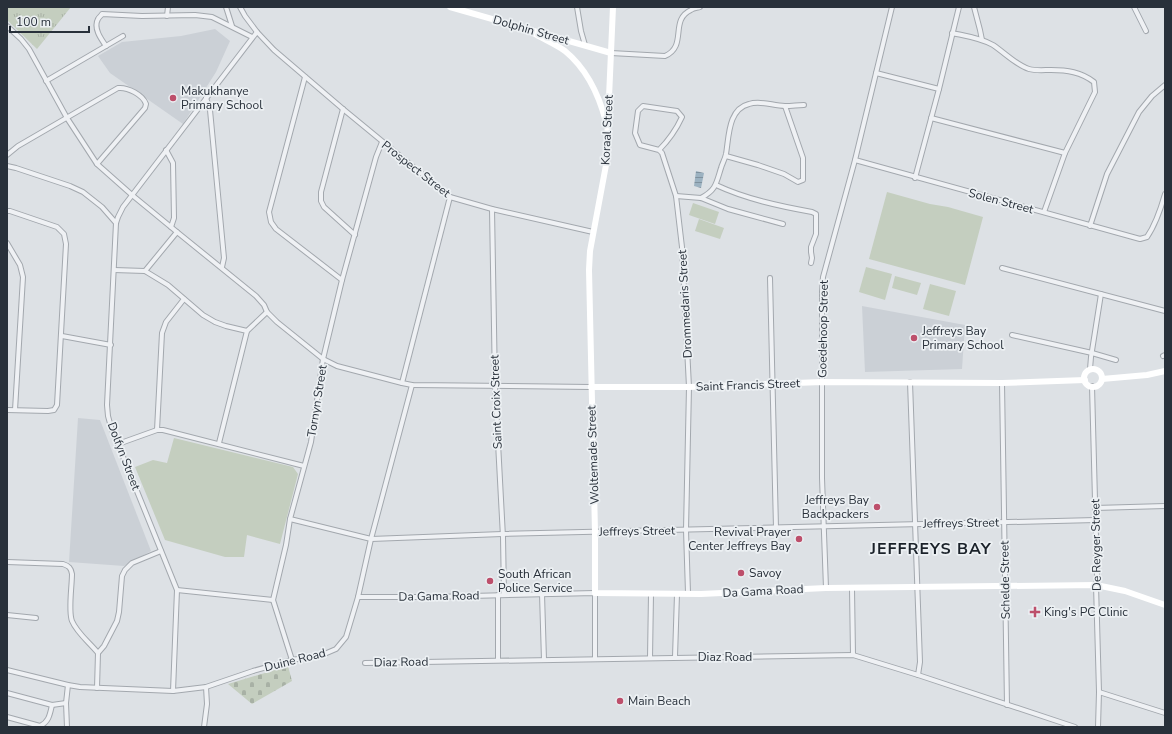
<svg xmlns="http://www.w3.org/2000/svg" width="1172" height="734" viewBox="0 0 1172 734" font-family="'Nunito Sans',sans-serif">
<defs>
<pattern id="grass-tufts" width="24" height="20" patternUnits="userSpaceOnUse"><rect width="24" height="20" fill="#c4cebf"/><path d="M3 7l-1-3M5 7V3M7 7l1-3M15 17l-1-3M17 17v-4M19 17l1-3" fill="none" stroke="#a8b1a5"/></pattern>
<pattern id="cemetery-stones" width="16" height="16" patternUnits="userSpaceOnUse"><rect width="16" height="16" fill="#c4cebf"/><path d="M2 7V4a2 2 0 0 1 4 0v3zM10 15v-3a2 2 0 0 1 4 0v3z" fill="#a8b1a5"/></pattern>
<pattern id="water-rules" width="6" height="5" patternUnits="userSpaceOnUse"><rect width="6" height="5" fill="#9cb2c1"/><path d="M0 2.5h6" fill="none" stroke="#7f919e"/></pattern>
</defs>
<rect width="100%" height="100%" fill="#dde1e5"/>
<g fill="#cbd0d6">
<path d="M215 29 230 41 216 72 183 124 110 73 98 56 122 42 181 36Z"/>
<path d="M862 306 965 325 962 369 865 372Z"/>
<path d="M78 418 100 420 151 551 124 566 69 562Z"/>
</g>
<path fill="url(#grass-tufts)" d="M7 7H71L37 49 7 20Z"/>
<path fill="url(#cemetery-stones)" d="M288 666 292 681 252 704 228 684Z"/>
<g fill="#c4cebf">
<path d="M887 192 930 204 948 207 983 217 965 285 869 259Z"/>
<path d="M693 203 719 212 715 224 689 215Z"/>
<path d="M699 219 724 228 720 239 695 231Z"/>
<path d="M866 267 892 274 885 300 859 292Z"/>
<path d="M895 276 921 283 917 295 892 288Z"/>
<path d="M930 284 956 291 949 316 923 309Z"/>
<path d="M174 438 293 467 298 474 280 544 247 535 244 557H225L165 540 135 467 153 460 167 463Z"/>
</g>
<path fill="url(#water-rules)" d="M696 171 704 173 701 188 694 186Z"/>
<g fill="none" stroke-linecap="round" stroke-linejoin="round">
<defs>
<g id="street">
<path d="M226 7 232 26"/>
<path d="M240 7 245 16 257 32 274 50 343 109 450 197 492 209 593 232"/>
<path d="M577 7 581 31 585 45"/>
<path d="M974 7 980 30 982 40"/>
<path d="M1134 7 1146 31"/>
<path d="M167 16 168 7"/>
<path d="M7 26 21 39 29 49 67 118 97 164 132 195 177 232 256 296 264 305 267 312 277 322 323 359 337 366 402 383 412 385 591 387"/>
<path d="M952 33C966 36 981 38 993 45 1005 53 1016 65 1029 69 1036 71 1044 70 1051 70 1067 70 1081 72 1094 82L1095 92 1065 153 1044 212"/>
<path d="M106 46C101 39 93 28 98 19 99 17 101 16 102 14L142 16 195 15 212 17 252 37"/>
<path d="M611 53 665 56C688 46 669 20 691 10 693 8 697 8 700 7"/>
<path d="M876 73 939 89"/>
<path d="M305 77 269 212 271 222 276 229 342 280"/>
<path d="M46 81 123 36"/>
<path d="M206 98 210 110 224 258 222 267"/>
<path d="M343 109 321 192V201L324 207 355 235"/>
<path d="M931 118 1065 153"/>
<path d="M166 150 173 163 174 218 171 227"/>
<path d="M659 150C669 140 676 130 682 117L677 111 643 106 638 111 635 133 640 145 659 150 662 153 676 196 682 247 689 387 686 530 688 593"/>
<path d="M7 155 18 146 118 88C128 87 143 95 146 104L145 108 97 164"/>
<path d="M726 156 758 165 784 174 798 182 803 180V158L785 106"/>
<path d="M855 160 1140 239 1147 237C1156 224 1161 208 1165 194"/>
<path d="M7 166 16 168 70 186 83 192 102 207 116 223"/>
<path d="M915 178 939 89 959 7"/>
<path d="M716 185C746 199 779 206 812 212L816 214V234L811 247V252L812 258 811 263"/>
<path d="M676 196 701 198 728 209 783 224"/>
<path d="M701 198C716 190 716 184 721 168 722 164 725 159 726 154 729 137 728 109 749 104 761 100 773 106 785 106 792 106 798 105 804 105"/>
<path d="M492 209 495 386 503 537 504 595"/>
<path d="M7 211H10L57 227 64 234 66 244 57 405 54 410 48 411 7 410"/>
<path d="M1090 226 1107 174 1139 112 1152 96 1165 85"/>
<path d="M7 243 20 265 23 277 15 410"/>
<path d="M1002 268 1165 311"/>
<path d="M114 270 145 271 168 285 203 315 215 322 226 326 247 331"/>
<path d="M145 271 177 232"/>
<path d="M770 278 776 528"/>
<path d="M1012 335 1092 353 1116 360"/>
<path d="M62 336 111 345"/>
<path d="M1163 356 1165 355"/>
<path d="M1090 369 1091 357 1101 294"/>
<path d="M910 382 920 662 918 675"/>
<path d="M402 383 450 197"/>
<path d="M1002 383 1007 705"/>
<path d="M1092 386 1097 576 1096 585 1099 692 1098 727"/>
<path d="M157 430 162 333 166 322 184 299"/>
<path d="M219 443 247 331 267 312"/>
<path d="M118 444 157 430H163L304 466"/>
<path d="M1095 508 1165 506"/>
<path d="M290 519 371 539 502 534 1096 520"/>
<path d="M7 562 63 564C69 566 71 568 72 574 72 586 68 611 72 621 77 633 90 643 98 653"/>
<path d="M826 588 822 478V292L823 277 855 160 892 7"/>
<path d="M852 589 853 655"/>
<path d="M177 590 273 600"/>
<path d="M542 594 544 660"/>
<path d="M498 595V660"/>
<path d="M358 597H431L595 593V659"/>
<path d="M7 615 36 618"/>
<path d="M675 657 677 594"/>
<path d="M650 658 651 594"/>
<path d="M292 660 273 600 286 545 290 519 311 442 323 359 342 280 376 157 382 142"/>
<path d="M365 663 853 655 918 675 1075 727"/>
<path d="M7 670 68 685 80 687 173 691 206 687 253 671 292 660 322 655 336 649 346 637 358 597 371 539 412 385"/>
<path d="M97 688 98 653 104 646 117 621 119 612 122 576 125 570 132 563 161 551"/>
<path d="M173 691 177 590 111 427 108 416 107 405 116 223 118 217 123 207 257 32"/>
<path d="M1099 692 1165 713"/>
<path d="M7 693 52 705 66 703"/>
<path d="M7 717 40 726C49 722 50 714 52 705"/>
<path d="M67 727 66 703 68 685"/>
<path d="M204 727 207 704 206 687"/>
</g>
</defs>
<use href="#street" stroke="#a3a8ae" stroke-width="6"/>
<use href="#street" stroke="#eff1f4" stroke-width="4"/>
<g stroke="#fff" stroke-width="6">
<path d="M450 7 611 53"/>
<path d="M613 7 606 165 590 251 589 270 595 532V593L701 594 826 588 1096 585 1125 591 1165 605"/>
<path d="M533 33C543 39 555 44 565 51 587 69 599 95 606 122"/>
<circle cx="1093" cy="378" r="9"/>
<path d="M1102 379 1147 375 1165 371"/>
<path d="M591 387H689L822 382 1002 383 1085 380"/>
</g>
</g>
<g fill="#bd4f6b" stroke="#ecf0f3" stroke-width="1.5">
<circle cx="173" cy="98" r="4"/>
<circle cx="914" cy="338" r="4"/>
<circle cx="877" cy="507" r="4"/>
<circle cx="799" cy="539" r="4"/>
<circle cx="741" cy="573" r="4"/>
<circle cx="490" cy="581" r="4"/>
<path d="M1033 606h4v4h4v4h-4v4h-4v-4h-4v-4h4z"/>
<circle cx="620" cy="701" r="4"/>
</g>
<g text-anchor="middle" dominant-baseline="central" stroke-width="3.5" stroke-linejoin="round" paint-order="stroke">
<g font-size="12" fill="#28303a" stroke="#ecf0f3">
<text transform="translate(531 30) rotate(16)">Dolphin Street</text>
<text transform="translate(607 130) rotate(-87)">Koraal Street</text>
<text transform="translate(416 169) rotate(38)">Prospect Street</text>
<text transform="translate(1001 201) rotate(15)">Solen Street</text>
<text transform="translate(685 304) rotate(-93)">Drommedaris Street</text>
<text transform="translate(823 329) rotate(-89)">Goedehoop Street</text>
<text transform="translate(748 385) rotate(-2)">Saint Francis Street</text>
<text transform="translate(317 401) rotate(-81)">Tornyn Street</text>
<text transform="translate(496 402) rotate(-92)">Saint Croix Street</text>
<text transform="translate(593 455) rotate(-92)">Woltemade Street</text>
<text transform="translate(124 456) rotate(69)">Dolfyn Street</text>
<text transform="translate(961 523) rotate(-1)">Jeffreys Street</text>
<text transform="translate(637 531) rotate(-1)">Jeffreys Street</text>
<text transform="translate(1096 545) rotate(-91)">De Reyger Street</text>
<text transform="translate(1005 580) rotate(-91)">Schelde Street</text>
<text transform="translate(763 591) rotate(-3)">Da Gama Road</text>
<text transform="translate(439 596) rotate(-1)">Da Gama Road</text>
<text x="725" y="657">Diaz Road</text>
<text transform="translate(295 660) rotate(-14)">Duine Road</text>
<text transform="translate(401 662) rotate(-1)">Diaz Road</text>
</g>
<g font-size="12" fill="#28303a" stroke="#ecf0f3" text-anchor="start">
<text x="181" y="91">Makukhanye<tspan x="181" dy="14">Primary School</tspan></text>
<text x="922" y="331">Jeffreys Bay<tspan x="922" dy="14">Primary School</tspan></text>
<text x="869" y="500" text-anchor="end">Jeffreys Bay<tspan x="869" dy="14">Backpackers</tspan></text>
<text x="791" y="532" text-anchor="end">Revival Prayer<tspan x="791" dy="14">Center Jeffreys Bay</tspan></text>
<text x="749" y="573">Savoy</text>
<text x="498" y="574">South African<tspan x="498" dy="14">Police Service</tspan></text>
<text x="1044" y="612">King's PC Clinic</text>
<text x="628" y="701">Main Beach</text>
</g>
<g font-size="16" font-weight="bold" letter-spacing="1" fill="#1b222a" stroke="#ecf0f3">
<text x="931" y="549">JEFFREYS BAY</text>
</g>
</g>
<rect width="1172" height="734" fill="none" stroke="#28303a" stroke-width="16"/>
<path d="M10 26v6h79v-6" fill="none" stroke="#28303a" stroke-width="2"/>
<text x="16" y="26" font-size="12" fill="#28303a" stroke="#ecf0f3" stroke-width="3" paint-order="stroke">100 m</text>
</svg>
